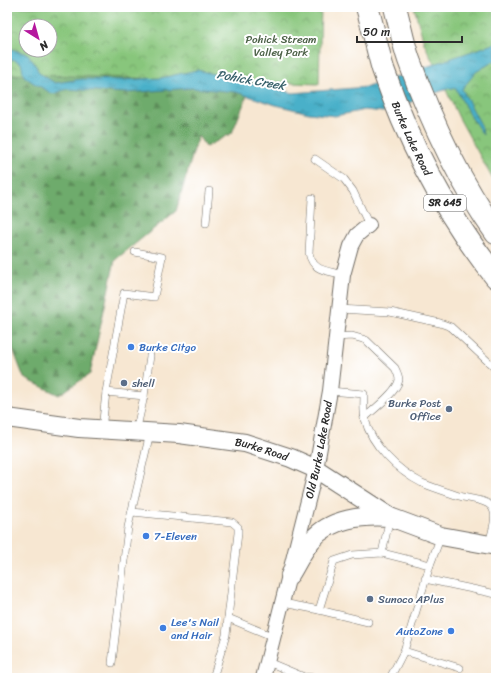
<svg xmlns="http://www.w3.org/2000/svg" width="503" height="685" viewBox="0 0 503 685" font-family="Sriracha,sans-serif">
<defs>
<pattern id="forest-firs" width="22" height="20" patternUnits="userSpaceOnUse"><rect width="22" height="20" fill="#6eab6c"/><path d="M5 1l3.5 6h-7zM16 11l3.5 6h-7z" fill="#5b8b59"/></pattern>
<pattern id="park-crowns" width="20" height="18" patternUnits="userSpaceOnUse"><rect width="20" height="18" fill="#88c67c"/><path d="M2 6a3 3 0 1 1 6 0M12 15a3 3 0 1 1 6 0" fill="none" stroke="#6fa166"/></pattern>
<pattern id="water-ripples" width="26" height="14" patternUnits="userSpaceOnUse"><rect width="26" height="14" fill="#4ab0c9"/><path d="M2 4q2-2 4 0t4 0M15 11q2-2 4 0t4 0" fill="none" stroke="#3e8fa3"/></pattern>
</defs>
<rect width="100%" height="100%" fill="#fff"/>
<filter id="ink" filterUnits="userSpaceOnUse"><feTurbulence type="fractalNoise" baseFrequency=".025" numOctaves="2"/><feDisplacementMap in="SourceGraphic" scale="8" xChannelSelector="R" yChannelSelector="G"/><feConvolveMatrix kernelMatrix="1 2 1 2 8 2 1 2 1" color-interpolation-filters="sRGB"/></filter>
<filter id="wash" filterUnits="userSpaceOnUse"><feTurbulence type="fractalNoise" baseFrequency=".012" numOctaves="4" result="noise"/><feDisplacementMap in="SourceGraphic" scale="16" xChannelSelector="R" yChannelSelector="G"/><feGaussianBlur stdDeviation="0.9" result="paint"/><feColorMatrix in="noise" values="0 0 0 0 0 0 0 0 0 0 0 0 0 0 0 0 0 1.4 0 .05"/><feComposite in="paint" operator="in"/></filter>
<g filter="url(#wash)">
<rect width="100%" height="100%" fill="#f7e7d2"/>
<path fill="url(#forest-firs)" stroke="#4c6b4c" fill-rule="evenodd" d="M7 7H283L232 133 206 147 198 136 176 211 115 260 90 374 59 395 24 378 7 334ZM26 26H50V50H26Z"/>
<g fill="url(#park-crowns)" stroke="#5a7854" fill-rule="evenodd">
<path d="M7 7H321L319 84 7 74ZM26 26H50V50H26Z"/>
<path d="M414 7H496V185L459 118 424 43Z"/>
</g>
<path fill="url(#water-ripples)" stroke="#3a6e7a" d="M496 43V60L476 72 462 89 481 125 483 135 468 112 456 89 450 88 383 112 365 110 335 116 309 113 276 105 236 92 192 88 126 93 67 89 53 94 32 82 24 76 21 63 12 59 7 65V53L11 49 28 54 36 66 39 73 55 83 82 79 120 80 161 78 197 70 293 93 367 87Z"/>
</g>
<g filter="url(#ink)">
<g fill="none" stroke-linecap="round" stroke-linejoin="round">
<defs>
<g id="service">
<path d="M315 159 344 179 353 191 369 225"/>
<path d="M312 198 309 253C313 272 327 270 343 275"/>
<path d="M206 223 209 191"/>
<path d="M339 309 390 312 440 323 451 327 496 369"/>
<path d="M335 337 352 336 366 340 395 368C397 372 399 376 399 380 397 392 373 410 364 418"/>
<path d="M330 391 364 394C364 402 363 411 365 419 371 445 398 471 422 483 434 488 447 492 459 496 468 499 484 499 491 506 499 515 491 534 489 544"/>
<path d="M106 392 144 396"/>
<path d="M102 430 106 392 124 293 154 297 162 257 135 252"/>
<path d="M136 432 144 396 150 356"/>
<path d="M132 512 232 522 238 527V533L226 635 213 678"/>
<path d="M382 553 390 517"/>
<path d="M425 579 496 594"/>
<path d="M283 603 319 610 368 622"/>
<path d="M319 610 334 561 352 555 382 553 430 565"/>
<path d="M228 618 274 637"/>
<path d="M404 651 460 668"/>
<path d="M268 662 304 677V678"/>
<path d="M112 663 128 527 150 433"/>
<path d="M304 677 315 678"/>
<path d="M390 678 404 651 430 565 441 536"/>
</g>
<g id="minor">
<path id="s1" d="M263 678 316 469 330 391 343 275 351 246 357 235 369 225"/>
</g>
<g id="tertiary">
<path id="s2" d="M7 418 79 428 179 434 245 443 291 458 316 469 390 517 441 536 496 546"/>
<path d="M290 575C297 564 303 550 312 540 330 518 364 515 390 517"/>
</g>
<g id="primary">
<path id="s3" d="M367 7C373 27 377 49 383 69 409 144 446 215 496 277"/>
<path d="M395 7C400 25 403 43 409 60 431 121 459 181 496 233"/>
</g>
</defs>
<use href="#service" stroke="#726d65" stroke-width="8"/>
<use href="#minor" stroke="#726d65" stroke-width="16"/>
<use href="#tertiary" stroke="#726d65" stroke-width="20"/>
<use href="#primary" stroke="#726d65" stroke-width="24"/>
<use href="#service" stroke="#fff" stroke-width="7"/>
<use href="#minor" stroke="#fff" stroke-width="14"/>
<use href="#tertiary" stroke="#fff" stroke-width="18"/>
<use href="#primary" stroke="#fff" stroke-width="22"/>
</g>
</g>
<g fill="#3f7fe0" stroke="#fff" stroke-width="1.5">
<circle cx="131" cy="347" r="4"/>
<circle cx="146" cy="536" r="4"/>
<circle cx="163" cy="628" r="4"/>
<circle cx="451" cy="631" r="4"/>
</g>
<g fill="#5c6f8a" stroke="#fff" stroke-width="1.5">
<circle cx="124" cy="383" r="4"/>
<circle cx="449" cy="409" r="4"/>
<circle cx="370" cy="599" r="4"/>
</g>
<g text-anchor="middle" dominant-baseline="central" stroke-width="4" stroke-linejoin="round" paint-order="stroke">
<rect fill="#fff" stroke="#6b6b6b" stroke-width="1" x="424" y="195" width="42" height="16" rx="3"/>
<g font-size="10" font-weight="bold" fill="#2b2b2b">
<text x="445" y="203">SR 645</text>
</g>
<g font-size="11" fill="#4c6147" stroke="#fff">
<text x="281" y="39">Pohick Stream<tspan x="281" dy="13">Valley Park</tspan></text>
</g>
<g font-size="11" fill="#2b2b2b" stroke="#fff">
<text stroke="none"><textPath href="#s3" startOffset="139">Burke Lake Road</textPath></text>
<text stroke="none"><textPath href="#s2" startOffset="257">Burke Road</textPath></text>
<text stroke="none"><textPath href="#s1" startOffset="235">Old Burke Lake Road</textPath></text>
</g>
<g font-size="11" fill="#366cbe" stroke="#fff" text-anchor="start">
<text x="139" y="347">Burke Citgo</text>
<text x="154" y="536">7-Eleven</text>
<text x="171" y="622">Lee's Nail<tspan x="171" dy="13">and Hair</tspan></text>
<text x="443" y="631" text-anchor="end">AutoZone</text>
</g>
<g font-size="11" fill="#4e5e75" stroke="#fff" text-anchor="start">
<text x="132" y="383">shell</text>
<text x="441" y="403" text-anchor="end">Burke Post<tspan x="441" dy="13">Office</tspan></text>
<text x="378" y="599">Sunoco APlus</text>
</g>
<g font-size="12" font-style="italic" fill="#37606a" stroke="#fff">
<text transform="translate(251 80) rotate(10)">Pohick Creek</text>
</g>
</g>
<rect width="503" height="685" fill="none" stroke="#fff" stroke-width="24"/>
<g transform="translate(38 38) rotate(143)"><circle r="19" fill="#ffffff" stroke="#aaaaaa"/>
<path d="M0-3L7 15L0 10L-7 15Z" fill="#b5179e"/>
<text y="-6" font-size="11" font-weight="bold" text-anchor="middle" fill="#2b2b2b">N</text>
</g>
<path d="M357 36v6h105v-6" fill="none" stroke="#2b2b2b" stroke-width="2"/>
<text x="363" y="36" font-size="12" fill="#2b2b2b" stroke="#ffffff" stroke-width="3" paint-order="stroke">50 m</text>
</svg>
